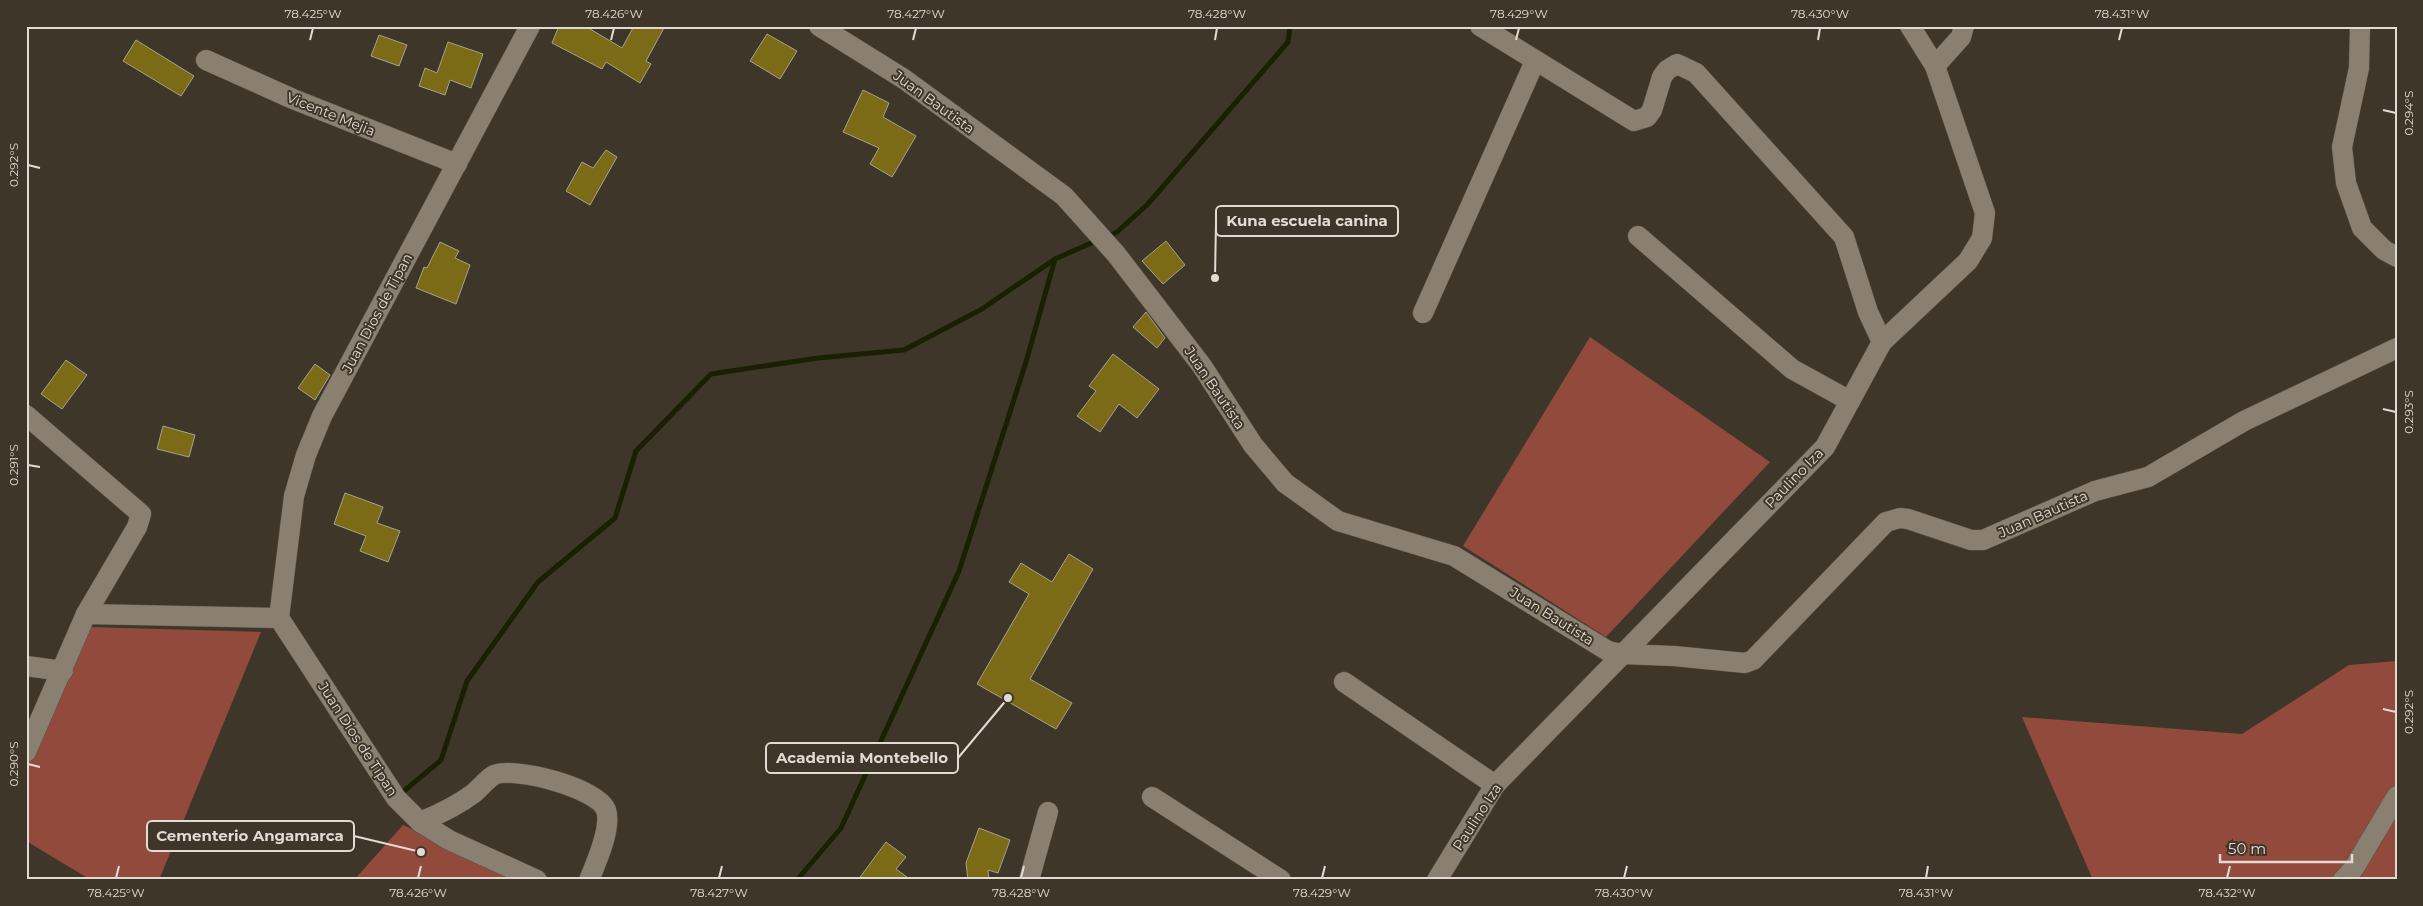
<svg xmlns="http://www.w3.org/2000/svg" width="2423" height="906" viewBox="0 0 2423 906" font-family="Montserrat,sans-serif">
<rect width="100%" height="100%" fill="#3f362a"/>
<g fill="#924a3d">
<path d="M1590 337 1770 462 1606 637 1463 546Z"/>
<path d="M90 627 261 632 159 880H91L26 841V767Z"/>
<path d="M2397 661V880H2093L2022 717 2242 734 2349 665Z"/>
<path d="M403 825 523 880H354Z"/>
</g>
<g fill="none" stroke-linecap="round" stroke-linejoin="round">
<g stroke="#1a2002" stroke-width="5">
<path d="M1106 237 1117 232 1147 205 1288 42 1290 26"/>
<path d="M398 796 441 760 467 681 538 582 615 518 636 451 711 374 818 358 904 350 982 309 1055 259"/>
<path d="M797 880 841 828 959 571 1026 362 1055 259 1098 240"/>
</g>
</g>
<g fill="#7b6b17" stroke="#a5a291">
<path d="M559 26H585L622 48 634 26H665L646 61 651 64 640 83 606 62 602 69 552 43Z"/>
<path d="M767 34 797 51 780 79 750 61Z"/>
<path d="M379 35 407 45 399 66 371 56Z"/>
<path d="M136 40 194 76 181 96 123 61Z"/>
<path d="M448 42 483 54 471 88 450 80 445 95 419 86 425 68 437 73Z"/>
<path d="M863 90 889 103 883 117 916 136 892 177 870 164 879 148 843 132Z"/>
<path d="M606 150 617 157 590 205 566 191 582 162 593 168Z"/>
<path d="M1166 241 1185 265 1163 284 1142 261Z"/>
<path d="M440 242 459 251 455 258 470 265 456 304 416 288 424 267 427 268Z"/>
<path d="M1146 312 1165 338 1157 348 1133 327Z"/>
<path d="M1113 354 1159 389 1137 418 1119 404 1100 432 1077 416 1096 391 1089 386Z"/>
<path d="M66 360 87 375 62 409 41 394Z"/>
<path d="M315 364 330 375 315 400 298 388Z"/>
<path d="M163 426 195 435 189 457 157 449Z"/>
<path d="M345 493 383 507 377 523 400 531 388 562 360 551 366 536 334 524Z"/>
<path d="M1069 554 1093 569 1030 679 1072 703 1056 729 977 684 1029 594 1009 582 1021 563 1052 582Z"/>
<path d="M979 828 1010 840 998 873 988 870 989 880H968L966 863Z"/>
<path d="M886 842 906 857 896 869 911 880H858Z"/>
</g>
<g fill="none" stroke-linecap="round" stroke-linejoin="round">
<defs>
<g id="minor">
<path d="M530 26 322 416 306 455 294 496 279 618 396 798 420 822 449 840 537 880"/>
<path d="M819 26 904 79 1064 196 1116 254 1202 366 1253 445 1285 483 1338 521 1454 556 1608 651 1622 654 1674 656 1745 663 1753 660 1886 522 1900 518 1908 519 1971 540H1983L2095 491 2148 477 2244 421 2397 348"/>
<path d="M1480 26 1634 121 1647 117 1652 110 1662 77 1667 70 1677 64 1696 73 1844 237 1868 312 1882 342"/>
<path d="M1910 26 1935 66"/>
<path d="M2360 26 2359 68 2342 147 2346 183 2362 228 2384 250 2397 257"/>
<path d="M206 60 293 99 457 164"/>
<path d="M1638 236 1792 369 1850 401"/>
<path d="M1423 313 1535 61"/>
<path d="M26 415 141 514 137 527 86 614"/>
<path d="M26 666 63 671"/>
<path d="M1344 682 1495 785"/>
<path d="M26 752 86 614 279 618"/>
<path d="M1152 797 1281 880"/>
<path d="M420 822C440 814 457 806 474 793 480 788 487 779 494 775 514 766 598 788 606 810 612 828 596 863 589 880"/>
<path d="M1029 880 1048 812"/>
<path d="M1437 880 1495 785 1825 447 1882 342 1968 261 1982 238 1985 213 1935 66 1961 37 1964 26"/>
<path d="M2343 880 2354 868 2397 796"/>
</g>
</defs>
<use href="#minor" stroke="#5a5348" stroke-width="21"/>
<use href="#minor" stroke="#8a8072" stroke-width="20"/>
</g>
<path fill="none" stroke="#e1dbd3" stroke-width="2" d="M310 40 313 28M611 40 614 28M913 40 916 28M1215 40 1217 28M1516 40 1519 28M1818 40 1820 28M2119 40 2122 28M2383 110 2396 113M28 165 40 168M2383 409 2396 412M28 465 40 467M2383 709 2396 712M28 764 40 767M116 878 119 866M418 878 421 866M719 878 722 866M1021 878 1024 866M1322 878 1325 866M1624 878 1627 866M1926 878 1928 866M2227 878 2230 866"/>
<g text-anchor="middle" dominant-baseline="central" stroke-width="4" stroke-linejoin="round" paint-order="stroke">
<g font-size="14" fill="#e1dbd3" stroke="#3f362a">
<text transform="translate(934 102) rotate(36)">Juan Bautista</text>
<text transform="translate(331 114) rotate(22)">Vicente Mejia</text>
<text transform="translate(377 313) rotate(-62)">Juan Dios de Tipan</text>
<text transform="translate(1215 388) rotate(56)">Juan Bautista</text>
<text transform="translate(1794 478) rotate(-46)">Paulino Iza</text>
<text transform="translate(2043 514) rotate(-24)">Juan Bautista</text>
<text transform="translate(1552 616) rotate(32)">Juan Bautista</text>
<text transform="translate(358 739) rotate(57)">Juan Dios de Tipan</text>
<text transform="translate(1477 817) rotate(-57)">Paulino Iza</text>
</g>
</g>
<path fill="none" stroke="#e1dbd3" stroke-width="2" d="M1215 278L1216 221M1008 698L958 758M421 852L354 836"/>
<g fill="#e1dbd3" stroke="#3f362a" stroke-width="2">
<circle cx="1215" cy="278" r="5"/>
<circle cx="1008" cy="698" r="5"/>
<circle cx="421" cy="852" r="5"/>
</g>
<g fill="#3f362a" stroke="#e1dbd3" stroke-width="2">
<rect x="1216" y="206" width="182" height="30" rx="5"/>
<rect x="766" y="743" width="192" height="30" rx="5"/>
<rect x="147" y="821" width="207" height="30" rx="5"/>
</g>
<g font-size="15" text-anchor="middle" font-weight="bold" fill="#e1dbd3">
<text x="1307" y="226">Kuna escuela canina</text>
<text x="862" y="763">Academia Montebello</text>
<text x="250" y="841">Cementerio Angamarca</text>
</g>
<rect width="2423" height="906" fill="none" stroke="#3f362a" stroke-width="55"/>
<path d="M2220 854v8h132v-8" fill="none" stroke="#e1dbd3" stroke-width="2.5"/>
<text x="2228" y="854" font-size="15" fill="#e1dbd3" stroke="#3f362a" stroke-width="4" paint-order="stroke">50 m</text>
<rect x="28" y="28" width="2368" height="850" fill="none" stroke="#e1dbd3" stroke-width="2"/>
<g font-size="12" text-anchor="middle" fill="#e1dbd3">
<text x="313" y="18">78.425°W</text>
<text x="614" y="18">78.426°W</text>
<text x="916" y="18">78.427°W</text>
<text x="1217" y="18">78.428°W</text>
<text x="1519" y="18">78.429°W</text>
<text x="1820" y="18">78.430°W</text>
<text x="2122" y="18">78.431°W</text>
<text transform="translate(2409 113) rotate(-90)" y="4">0.294°S</text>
<text transform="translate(14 165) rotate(-90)" y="4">0.292°S</text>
<text transform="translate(2409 412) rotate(-90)" y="4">0.293°S</text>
<text transform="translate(14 465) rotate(-90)" y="4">0.291°S</text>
<text transform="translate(2409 712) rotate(-90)" y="4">0.292°S</text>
<text transform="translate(14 764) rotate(-90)" y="4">0.290°S</text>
<text x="116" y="897">78.425°W</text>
<text x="418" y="897">78.426°W</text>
<text x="719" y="897">78.427°W</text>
<text x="1021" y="897">78.428°W</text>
<text x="1322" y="897">78.429°W</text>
<text x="1624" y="897">78.430°W</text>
<text x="1926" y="897">78.431°W</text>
<text x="2227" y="897">78.432°W</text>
</g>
</svg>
